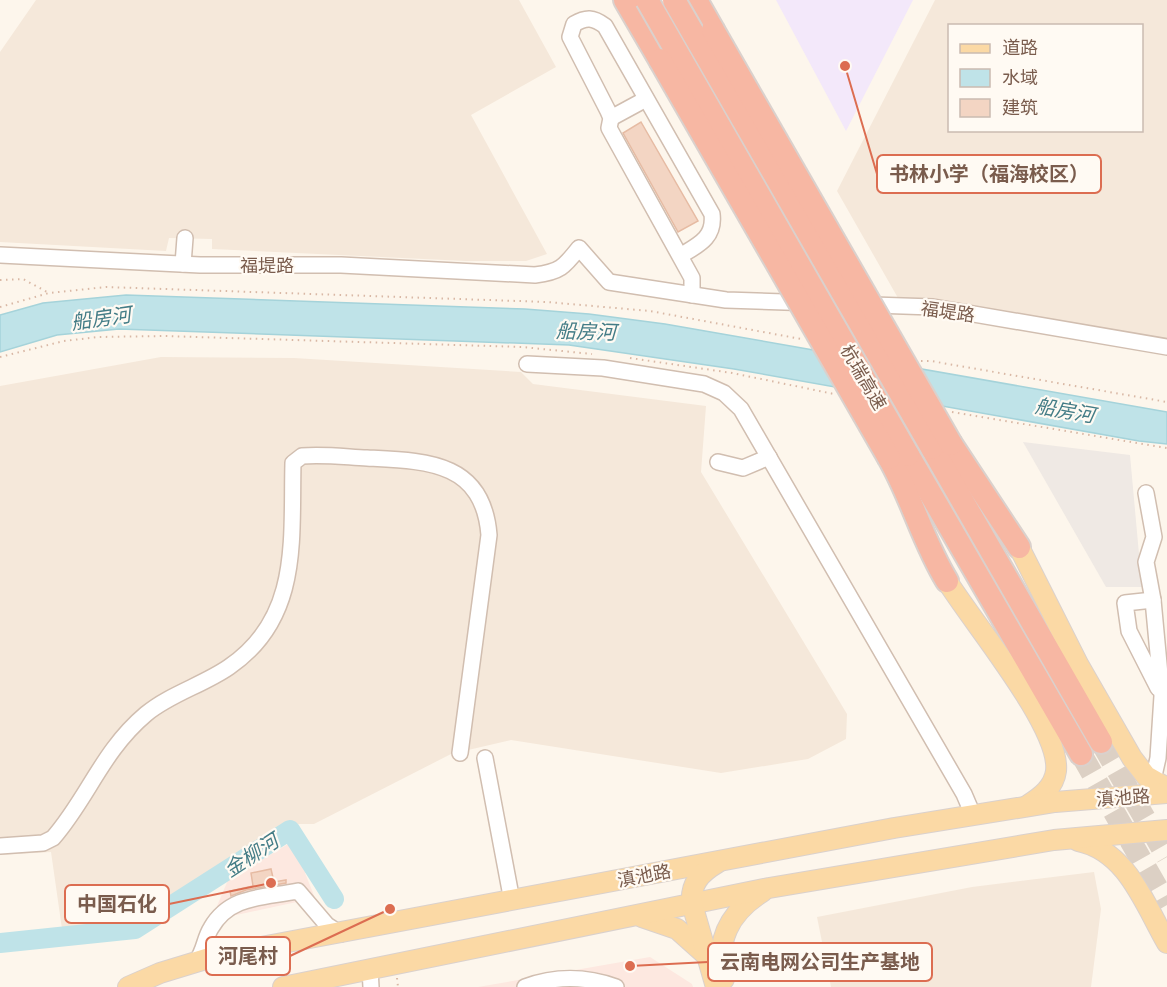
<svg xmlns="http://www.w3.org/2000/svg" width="1167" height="987" viewBox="0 0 1167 987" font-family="Ubuntu,'Noto Sans SC',sans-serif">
<rect width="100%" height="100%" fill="#fdf6ec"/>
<g fill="#f5e8da" fill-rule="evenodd">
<path d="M36 0H519L556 67 471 115 547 254 526 261H466L212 249V239L169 238 166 251 0 242V52Z"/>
<path d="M935 0H1167V344L898 298 837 191ZM950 26H1142V130H950Z"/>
<path d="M161 357 294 358 521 372 533 384 706 406 701 472 847 714 846 739 808 759 721 773 511 740 451 754 314 824H285L128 923 62 929 51 852 0 855V386Z"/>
<path d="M1094 872 1101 909 1091 987H831L817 917 972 887Z"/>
</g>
<g fill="#fde8e0">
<path d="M293 841 311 868 305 873 315 898 227 917 217 906 228 880Z"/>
<path d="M650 957 692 984 693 987H478Z"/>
</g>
<path fill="#efe9e4" d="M1023 442 1130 455 1142 587H1106Z"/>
<path fill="#f3e8fa" d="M776 0H913L846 131Z"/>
<path fill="#bfe3e8" stroke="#a5d3da" stroke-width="1.5" d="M126 295 525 309 589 314 665 324 1167 412V444L1139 441 734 369 569 345 119 329 57 335 0 352V315L43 303Z"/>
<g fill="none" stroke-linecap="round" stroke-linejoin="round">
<path stroke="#bfe3e8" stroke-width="20" d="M0 943 135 929 290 830 334 899"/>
</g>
<g fill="#f3d5c3" stroke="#e6bba3" stroke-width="1.5">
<path d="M641 122 698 221 678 232 623 133Z"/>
<path d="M271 869 274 882 286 880V883L246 890 231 896 230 891 253 886 251 873Z"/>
</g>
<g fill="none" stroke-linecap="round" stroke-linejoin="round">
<g stroke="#dcd0c4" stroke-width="22" stroke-dasharray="22 11" stroke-linecap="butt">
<path d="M1101 742 1167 857"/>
<path d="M1081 754 1167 905"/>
</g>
<defs>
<g id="minor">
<path d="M611 118 646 99"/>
<path d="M0 255 200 265H341L535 275C560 272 564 267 579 248L609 282 726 300 933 307 1167 347"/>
<path d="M680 256C698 245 715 238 712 214L605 26C593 17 586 17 574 24L570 37 608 111 611 118 609 128 692 278V295"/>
<path d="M183 264 185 238"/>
<path d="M527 364 603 368 704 384 724 393 741 409 964 794 973 815"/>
<path d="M718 462 743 468 769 457"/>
<path d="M1146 493 1154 537 1146 562 1153 600 1162 696 1158 758 1151 789"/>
<path d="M1153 600 1125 603 1129 631 1158 688"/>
<path d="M485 758 512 901"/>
<path d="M0 846 43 843 53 838C88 798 102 751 146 714 170 694 203 685 229 667 301 618 291 540 293 463L302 456C323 454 346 457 367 458 426 461 483 461 489 535L460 753"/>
<path d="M196 962C205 950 204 939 211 928 230 895 263 898 298 891L327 925 341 934"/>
<path d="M370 969 371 987"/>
<path d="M525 987C554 976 586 976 616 987"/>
</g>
<g id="major">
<path d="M1019 547 1078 664 1132 758 1146 776 1167 788"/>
<path d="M947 581C972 622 1061 727 1056 771 1054 787 1041 797 1028 805"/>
<path d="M1078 841C1127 851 1144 903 1167 943"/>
<path d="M642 917 677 929 705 954"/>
<path d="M724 979C715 941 729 913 762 892"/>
<path d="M128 987 160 973 219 955 894 828 1055 802 1167 793"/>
<path d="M283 987 769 888 1054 840 1167 830"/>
<path d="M716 987 692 904C690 884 700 873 717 863"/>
</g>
<g id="highway">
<path d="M625 0 660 60"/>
<path d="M696 0 713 30"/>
<path d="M951 444 1019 547"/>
<path d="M932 448 1101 742"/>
<path d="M908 455 1081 754"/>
<path d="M889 458C912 498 923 542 947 581"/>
</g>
</defs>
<use href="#minor" stroke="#d1beb0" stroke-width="18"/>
<use href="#major" stroke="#dad1cd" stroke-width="22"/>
<use href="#highway" stroke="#dad1cd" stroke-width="26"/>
<g stroke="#d9b8a5" stroke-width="2" stroke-dasharray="1.5 4.5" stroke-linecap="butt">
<path d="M0 280 23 279 49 293"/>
<path d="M0 307 49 293 106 287 547 302 650 311 801 339"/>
<path d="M0 357 64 341 98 337 164 336 522 347 592 354"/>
<path d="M630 358 732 373 834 394"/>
<path d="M921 361H931L1167 402"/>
<path d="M952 412 1167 448"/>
<path d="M397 978 398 987"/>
</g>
<use href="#minor" stroke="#fff" stroke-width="15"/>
<use href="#major" stroke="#fbd9a5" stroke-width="20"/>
<use href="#highway" stroke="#f7b7a3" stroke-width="22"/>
<defs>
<g id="highway-bridge">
<path d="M647 0 908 455"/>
<path d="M674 0 932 448"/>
<path d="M713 30 951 444"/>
<path d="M660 60 889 458"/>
</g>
</defs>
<use href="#highway-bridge" stroke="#dad1cd" stroke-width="26" stroke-linecap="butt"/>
<use href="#highway-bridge" stroke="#f7b7a3" stroke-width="22"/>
</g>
<g text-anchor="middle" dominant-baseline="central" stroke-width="4.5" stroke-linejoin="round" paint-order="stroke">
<g font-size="18" fill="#7a5c4d" stroke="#fffaf3">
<text x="267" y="265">福堤路</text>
<text transform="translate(948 311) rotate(8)">福堤路</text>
<text transform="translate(864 377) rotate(60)">杭瑞高速</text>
<text transform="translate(1123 797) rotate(-4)">滇池路</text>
<text transform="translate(644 875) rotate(-11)">滇池路</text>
</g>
<g font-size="20" font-style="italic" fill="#437c86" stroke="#fffaf3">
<text transform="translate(101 318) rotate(-8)">船房河</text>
<text transform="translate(586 331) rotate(2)">船房河</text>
<text transform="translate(1065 410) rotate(10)">船房河</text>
<text transform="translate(251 855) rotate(-33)">金柳河</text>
</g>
</g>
<path fill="none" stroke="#dc6d51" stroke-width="2" d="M845 66L877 174M271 883L169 904M390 909L290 956M630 966L708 962"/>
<g fill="#dc6d51" stroke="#fffaf3" stroke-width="2">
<circle cx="845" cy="66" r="6"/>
<circle cx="271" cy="883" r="6"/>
<circle cx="390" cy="909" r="6"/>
<circle cx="630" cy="966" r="6"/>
</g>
<g fill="#fffaf3" stroke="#dc6d51" stroke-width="2">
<rect x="877" y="155" width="224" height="38" rx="6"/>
<rect x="65" y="885" width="104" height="38" rx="6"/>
<rect x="206" y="937" width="84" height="38" rx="6"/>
<rect x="708" y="943" width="224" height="38" rx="6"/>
</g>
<g font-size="20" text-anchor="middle" font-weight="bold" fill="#7a5c4d">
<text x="989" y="181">书林小学（福海校区）</text>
<text x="117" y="911">中国石化</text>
<text x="248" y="963">河尾村</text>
<text x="820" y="969">云南电网公司生产基地</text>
</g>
<rect x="948" y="24" width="195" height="108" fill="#fffaf3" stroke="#cabbb1" stroke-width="1.5"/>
<rect x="960" y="44" width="30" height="9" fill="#fbd9a5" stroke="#cabbb1" stroke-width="1.5"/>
<text x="1002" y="54" font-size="18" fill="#7a5c4d">道路</text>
<rect x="960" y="69" width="30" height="18" fill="#bfe3e8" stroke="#cabbb1" stroke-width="1.5"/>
<text x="1002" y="84" font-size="18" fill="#7a5c4d">水域</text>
<rect x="960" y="99" width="30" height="18" fill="#f3d5c3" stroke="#cabbb1" stroke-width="1.5"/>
<text x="1002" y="114" font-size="18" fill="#7a5c4d">建筑</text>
</svg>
